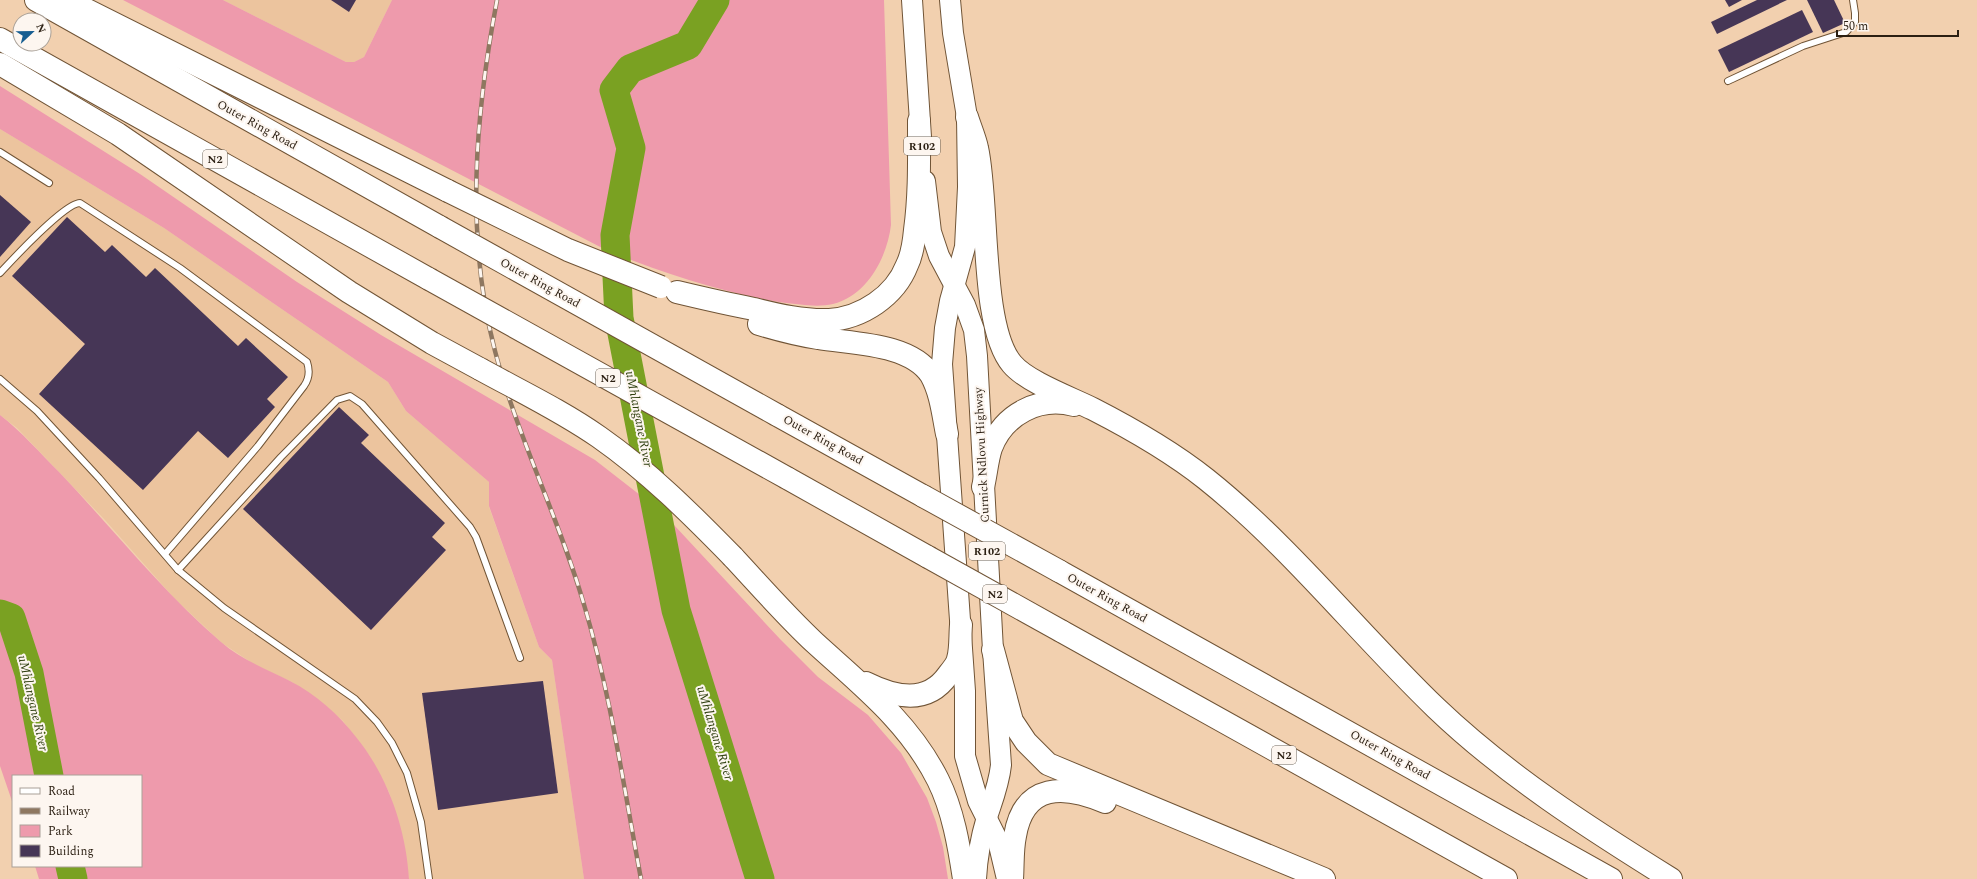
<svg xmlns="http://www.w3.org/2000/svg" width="1977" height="879" viewBox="0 0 1977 879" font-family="Spectral,serif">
<rect width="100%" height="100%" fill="#f2d0af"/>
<g fill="#ecc49e">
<path d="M223 0H392L364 57 354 62H346Z"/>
<path d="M0 129 164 228 388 382 406 411 489 482V507L539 647 552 660 584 879H409L401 832 389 792 369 755 343 721 327 707 292 682 255 665 222 643 174 598 105 520 17 428 0 415Z"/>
</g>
<g fill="#ee9aac">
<path d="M123 0H223L346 62H354L364 57 392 0H884L891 225C887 257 868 295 833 304 816 308 797 304 779 302 720 292 664 273 608 251Z"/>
<path d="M0 86 140 174 297 282 381 335 595 460 649 502 674 525 780 639 818 677 868 715 901 753 927 798 936 822 943 847 948 879H584L552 660 539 647 489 506V482L406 411 388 382 164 228 0 129Z"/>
<path d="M0 415C22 432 40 453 60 473 113 529 162 591 221 642 242 660 266 669 290 681 316 694 339 715 356 737 388 776 406 829 409 879H39L35 866H141V776H13V804L0 766Z"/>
</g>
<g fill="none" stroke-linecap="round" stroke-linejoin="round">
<g stroke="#7aa122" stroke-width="29">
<path d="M715 0 688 45 630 69 614 90 631 148 615 235 619 318 676 610 760 879"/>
<path d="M0 614 11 618 29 673 49 776"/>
<path d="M70 866 73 879"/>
</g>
</g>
<g fill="#463656">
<path d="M331 0H356L349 12Z"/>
<path d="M1725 0H1742L1729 7Z"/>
<path d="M1757 0H1787L1717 34 1711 22Z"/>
<path d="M1807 0H1834L1845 23 1823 33Z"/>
<path d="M1802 10 1813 32 1729 72 1718 50Z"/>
<path d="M0 195 31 222 0 257Z"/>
<path d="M67 217 105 252 112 245 146 277 155 268 238 346 246 338 288 377 267 399 275 407 228 458 198 431 143 490 39 394 85 344 12 276Z"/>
<path d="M339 407 369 435 361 443 445 523 432 537 446 550 371 630 243 509Z"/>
<path d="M543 681 558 793 438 810 422 693Z"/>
</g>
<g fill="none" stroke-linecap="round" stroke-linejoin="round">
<defs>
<g id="service">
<path d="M1728 81 1803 46 1846 32 1855 22V13L1853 0"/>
<path d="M0 152 49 183"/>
<path d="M0 273C12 260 65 203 80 203L180 268 307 362C310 371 309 379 304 386L258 446 165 554"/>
<path d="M0 379 37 411 99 478 178 570 224 608 355 699 377 722 392 743 407 773 421 822 429 879"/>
<path d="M178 570 281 457 337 400 350 396 362 404 470 527 476 537 483 556 520 658"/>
</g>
<g id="primary">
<path d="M912 0 921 137"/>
<path d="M950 0 953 33 967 117 968 187 965 247 950 301 945 328 942 364 965 691V756L978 801 998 841 1007 879"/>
<path d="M925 181 931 232 939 256 965 305 974 330 977 356 993 650 1001 765C999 784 993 799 987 817 981 837 977 858 976 879"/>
</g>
<g id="motorway">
<path d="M36 0 440 227"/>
<path d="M67 0 448 191"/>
<path d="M0 39 429 279"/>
<path d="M0 64 118 134 349 292 432 343 480 369"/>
<path d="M967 117C970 127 975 138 977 148 989 201 980 327 1012 364 1027 382 1071 398 1093 409 1132 429 1172 452 1206 479 1290 546 1358 633 1436 708 1506 775 1589 828 1671 879"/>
<path d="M677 292C702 298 728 304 754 309 778 315 804 321 829 320 862 318 895 296 907 265 912 255 914 241 915 230 920 193 919 158 919 121"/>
<path d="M759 324C779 330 798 335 818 338 852 344 910 343 931 375 941 393 943 414 947 434"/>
<path d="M777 415 923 496"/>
<path d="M787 478 928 557"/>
<path d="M983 487C986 475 987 460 991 448 1004 414 1039 396 1074 405"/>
<path d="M733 557C760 586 786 616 815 643 861 685 909 722 938 780 953 810 959 846 964 879"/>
<path d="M1059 571 1611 879"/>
<path d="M1061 631 1506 879"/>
<path d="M993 650 1012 721 1026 742 1048 764 1324 879"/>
<path d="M866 683C894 697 927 705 948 675 952 670 957 664 958 659 961 649 960 636 961 625"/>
<path d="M1012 879C1013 865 1012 850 1015 836 1024 782 1065 785 1105 802"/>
</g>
</defs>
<use href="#service" stroke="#705436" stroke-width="8"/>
<use href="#primary" stroke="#705436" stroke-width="22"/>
<use href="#motorway" stroke="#705436" stroke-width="24"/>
<use href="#service" stroke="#fff" stroke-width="6"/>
<use href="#primary" stroke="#fff" stroke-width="20"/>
<use href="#motorway" stroke="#fff" stroke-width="22"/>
<defs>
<path id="rail" d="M497 0C475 116 465 236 495 351 518 439 560 520 585 608 611 696 624 789 641 879"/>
</defs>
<use href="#rail" stroke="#8e7760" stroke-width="4.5"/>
<use href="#rail" stroke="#fdf6f0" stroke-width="3" stroke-dasharray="9" stroke-linecap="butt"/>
<defs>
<g id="motorway-bridge">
<path d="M448 191 568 250 661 287"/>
<path d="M440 227 777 415"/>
<path d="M429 279 787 478"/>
<path d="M480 369C520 391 562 411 599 437 649 472 691 514 733 557"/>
<path d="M923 496 1059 571"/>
<path d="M928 557 1061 631"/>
</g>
</defs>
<use href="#motorway-bridge" stroke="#705436" stroke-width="24" stroke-linecap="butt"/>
<use href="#motorway-bridge" stroke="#fff" stroke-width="22"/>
</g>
<g text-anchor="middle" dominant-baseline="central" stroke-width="4" stroke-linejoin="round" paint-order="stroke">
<g fill="#fdf6f0" stroke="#6a6055" stroke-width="1">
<rect x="904" y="137" width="36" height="18" rx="3"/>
<rect x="203" y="150" width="24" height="18" rx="3"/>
<rect x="596" y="369" width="24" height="18" rx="3"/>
<rect x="969" y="542" width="36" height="18" rx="3"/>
<rect x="983" y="585" width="24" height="18" rx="3"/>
<rect x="1272" y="746" width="24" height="18" rx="3"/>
</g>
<g font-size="11" font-weight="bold" fill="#2b1f12">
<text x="922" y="146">R102</text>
<text x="215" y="159">N2</text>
<text x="608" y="378">N2</text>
<text x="987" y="551">R102</text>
<text x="995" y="594">N2</text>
<text x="1284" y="755">N2</text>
</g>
<g font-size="12" fill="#2b1f12" stroke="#fdf6f0">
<text transform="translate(257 125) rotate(29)">Outer Ring Road</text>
<text transform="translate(540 283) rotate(29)">Outer Ring Road</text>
<text transform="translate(823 440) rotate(29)">Outer Ring Road</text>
<text transform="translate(982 455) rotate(-93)">Curnick Ndlovu Highway</text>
<text transform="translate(1107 598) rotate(29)">Outer Ring Road</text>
<text transform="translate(1390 755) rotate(29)">Outer Ring Road</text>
</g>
<g font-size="13" font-style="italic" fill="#304010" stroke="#fdf6f0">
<text transform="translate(639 419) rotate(79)">uMhlangane River</text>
<text transform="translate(33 703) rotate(77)">uMhlangane River</text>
<text transform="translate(715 733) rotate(73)">uMhlangane River</text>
</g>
</g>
<rect x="12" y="775" width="130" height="92" fill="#fdf6f0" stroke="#a9a097"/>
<rect x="20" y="788" width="20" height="6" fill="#ffffff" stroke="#a9a097"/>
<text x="48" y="795" font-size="12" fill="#2b1f12">Road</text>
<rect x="20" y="808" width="20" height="6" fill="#8e7760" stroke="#a9a097"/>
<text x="48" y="815" font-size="12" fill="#2b1f12">Railway</text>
<rect x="20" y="825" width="20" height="12" fill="#ee9aac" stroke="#a9a097"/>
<text x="48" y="835" font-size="12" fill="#2b1f12">Park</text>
<rect x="20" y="845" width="20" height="12" fill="#463656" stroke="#a9a097"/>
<text x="48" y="855" font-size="12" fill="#2b1f12">Building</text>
<g transform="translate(32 32) rotate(68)"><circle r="19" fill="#fdf6f0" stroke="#a9a097"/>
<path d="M0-3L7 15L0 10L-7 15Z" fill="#165d91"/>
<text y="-6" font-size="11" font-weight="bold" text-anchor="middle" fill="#2b1f12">N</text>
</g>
<path d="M1837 30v6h121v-6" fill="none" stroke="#2b1f12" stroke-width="2"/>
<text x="1843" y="30" font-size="12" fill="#2b1f12" stroke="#fdf6f0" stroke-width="3" paint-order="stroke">50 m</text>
</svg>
